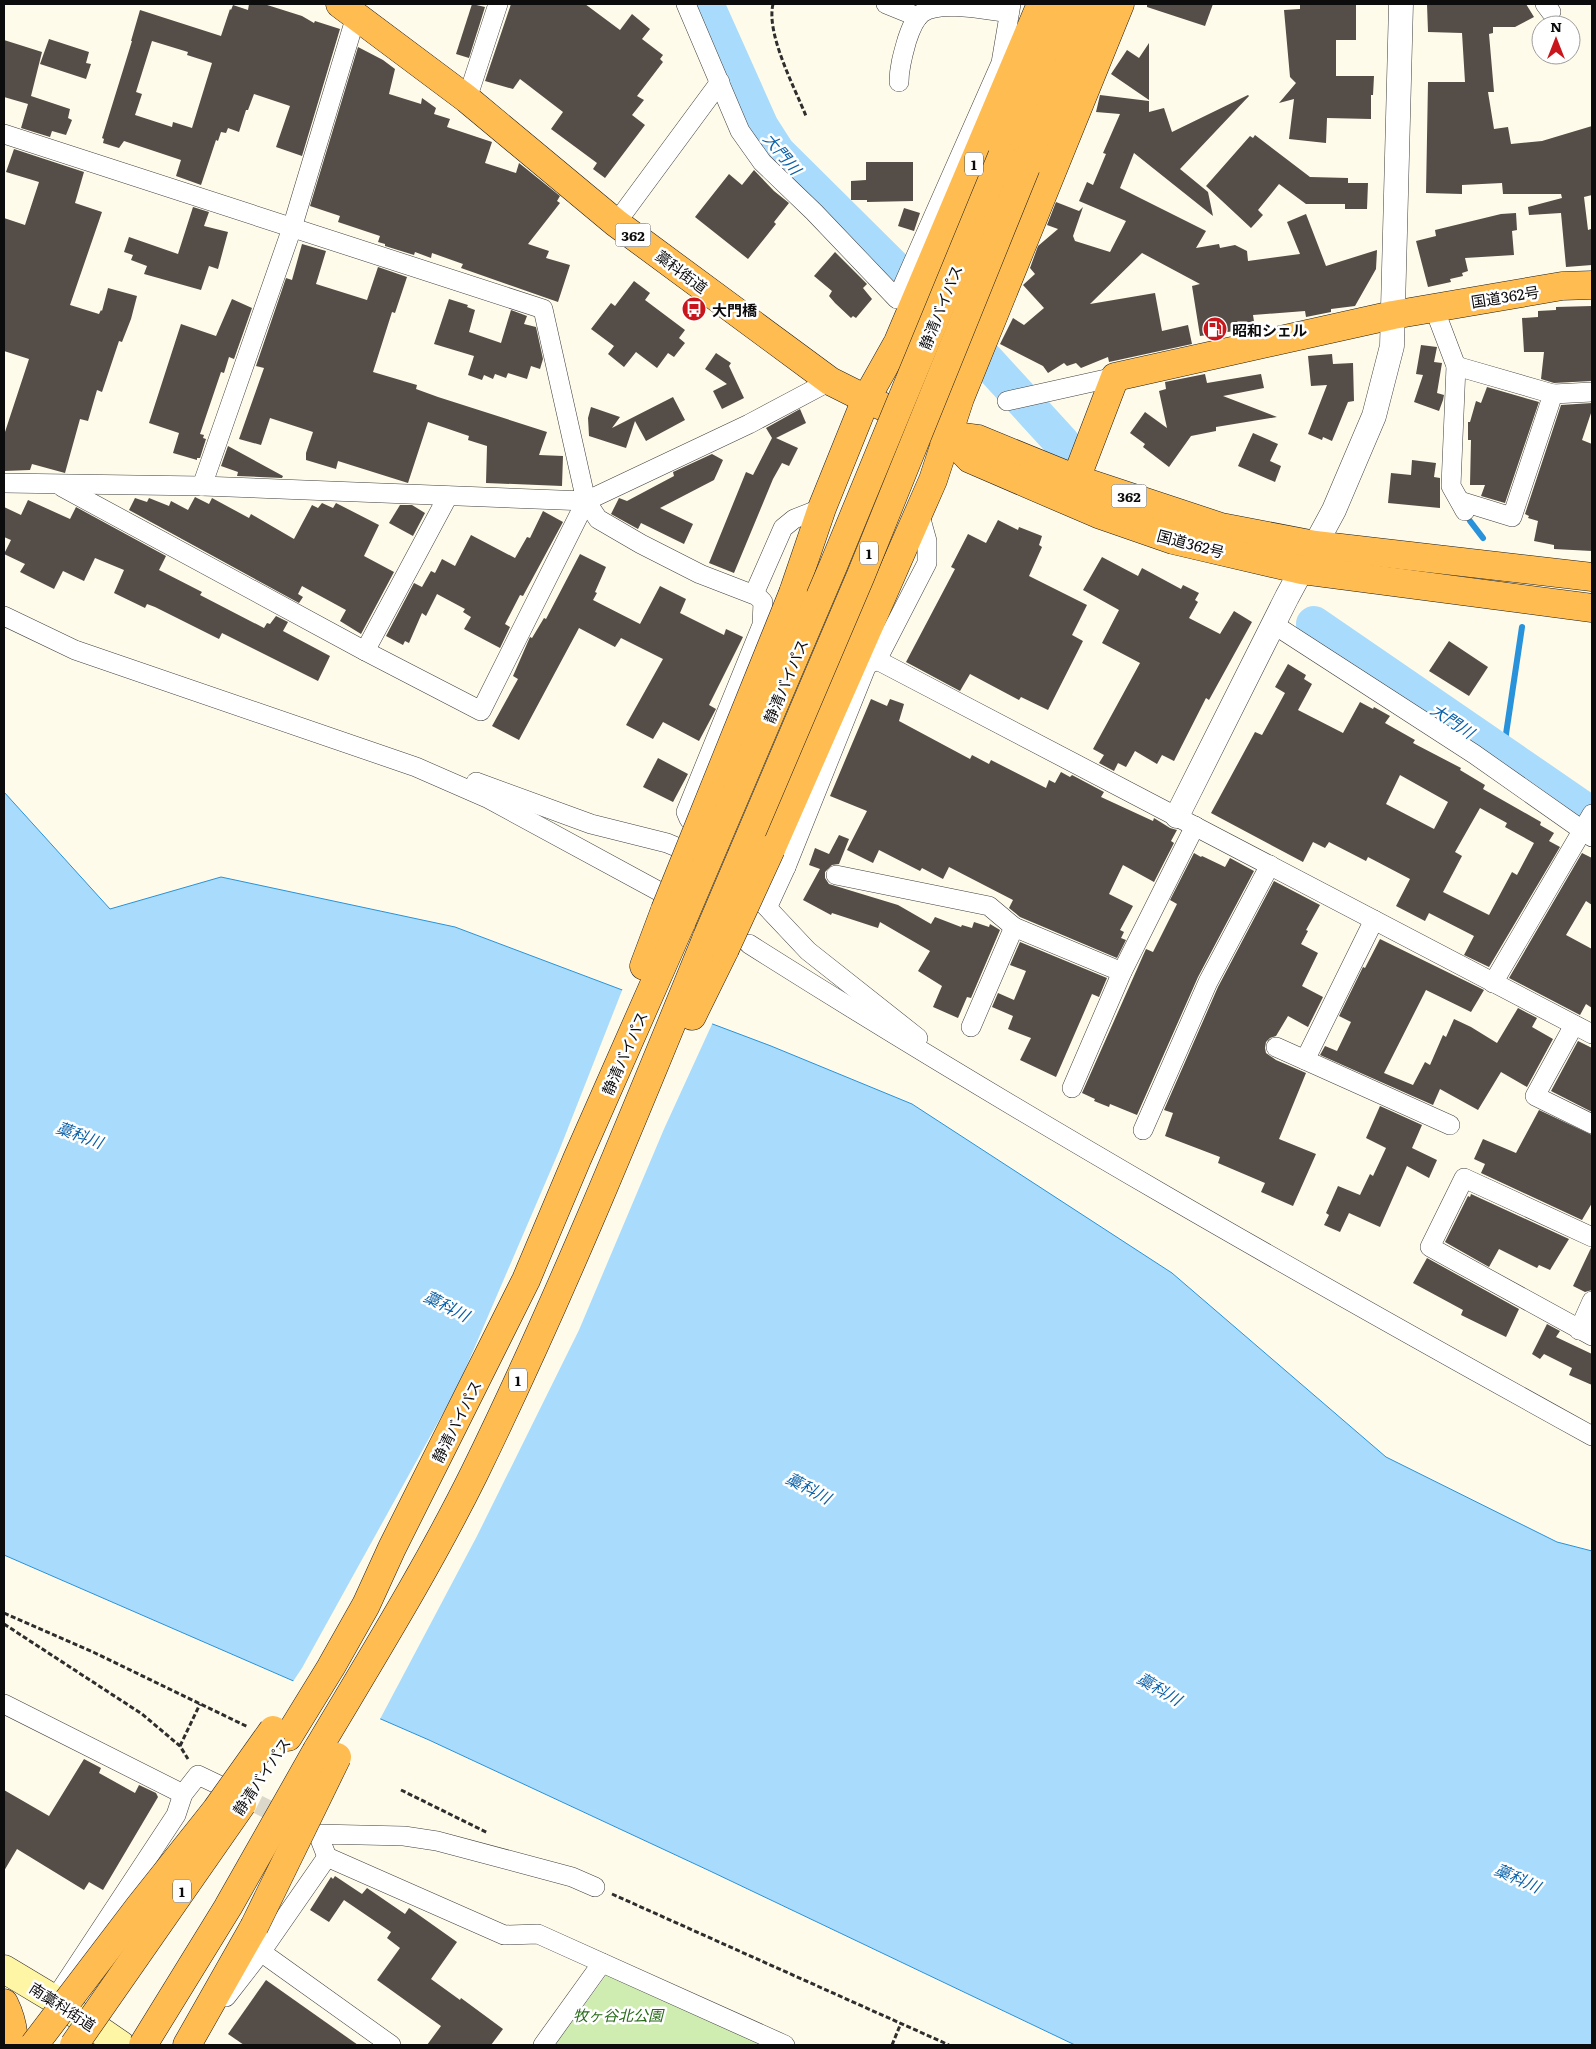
<svg xmlns="http://www.w3.org/2000/svg" width="1596" height="2049" viewBox="0 0 1596 2049" font-family="Literata,'Noto Sans JP',serif">
<rect width="100%" height="100%" fill="#fffbea"/>
<path fill="#cfedb0" d="M607 1974 766 2045H555Z"/>
<path fill="#a9dcfc" stroke="#2892db" d="M4 792 110 909 221 877 455 927 771 1046 912 1104 1172 1273 1386 1457 1557 1542 1592 1551V2045H1075L710 1871 429 1740 4 1555Z"/>
<path fill="#fffbea" d="M623 988 713 1022 664 1129 579 1330 477 1536 379 1721 292 1683 302 1668 458 1386 559 1151Z"/>
<g fill="none" stroke-linecap="round" stroke-linejoin="round">
<g stroke="#2892db" stroke-width="6">
<path d="M1470 521 1483 538"/>
<path d="M1503 754 1522 627"/>
</g>
<g stroke="#a9dcfc" stroke-width="36">
<path d="M706 4 761 127 777 152 900 274"/>
<path d="M986 360 1062 443"/>
<path d="M1314 624 1592 815"/>
</g>
</g>
<g fill="#554d47" fill-rule="evenodd">
<path d="M249 4H264L302 16 314 23 315 21 340 29 302 156 276 147 290 106 254 94 248 110H246L239 132 228 128 226 133 221 132 218 141 216 140 201 185 176 176 181 160 124 141 119 148 103 143 104 139 102 138 132 41H131L140 10 221 36 230 9 231 10 233 5 248 10ZM152 41 188 52 187 55 212 63 192 128 173 122 172 127 135 115 142 94 136 92Z"/>
<path d="M472 4 485 7 469 58 456 54Z"/>
<path d="M511 4H585L620 30 632 14 650 29 642 39 663 55 660 59 663 62 637 96 644 100 632 115 645 125 605 178 593 169 597 163 551 129 563 112 520 79 513 89 485 81Z"/>
<path d="M1147 4H1213L1205 26 1147 7Z"/>
<path d="M1300 4H1356V40H1336V76H1374L1373 95H1371V119L1327 118 1326 143 1289 139 1294 99 1279 103 1296 83 1290 77 1284 10 1300 9Z"/>
<path d="M1427 4H1526L1534 17 1515 27H1493V33L1489 34 1494 92H1488L1494 129 1508 127 1511 144 1542 141 1592 126V195L1584 197 1588 230 1591 229 1592 265 1566 267 1561 213 1529 215 1528 207 1562 198 1561 194H1503L1502 183 1462 185V194L1426 193 1428 82H1465L1462 33 1428 32Z"/>
<path d="M49 39 89 52 86 63 91 64 86 79 40 64Z"/>
<path d="M4 40 42 52 31 96 70 109 68 118 72 120 66 135 52 131 50 137 21 128 28 104 4 97Z"/>
<path d="M1149 43V100L1111 74 1127 50 1139 58Z"/>
<path d="M358 47 383 60 395 69 389 94 421 104 422 98 436 108 434 114 450 119 447 127 492 142 485 163 516 173 519 163 560 196 557 201 560 203 528 244 549 251 546 258 570 265 558 302 461 268 463 264 432 253 431 258 415 252 414 255 385 246V244L378 242 380 236 338 222 340 216 310 206Z"/>
<path d="M1100 95 1149 101V112L1164 108 1172 132 1248 95 1249 96 1180 169 1208 192 1213 216 1134 153 1120 188 1206 231 1196 248 1219 244 1220 248 1235 245 1247 251 1248 261 1300 254 1287 222 1306 214 1326 266 1377 250 1376 269 1355 306 1331 309V312L1306 317 1305 311 1253 315 1255 328 1200 336 1192 286 1200 284 1142 253 1090 304 1155 293 1162 331 1188 325 1192 344 1109 362 1108 357 1081 368 1076 363 1067 366 1064 363 1048 373 1043 366 1000 344 1013 318 1024 325 1044 308 1023 285 1035 274 1030 268 1038 246 1058 229 1047 225 1056 202 1079 211 1083 207 1073 236 1075 241 1110 252 1126 221 1079 201 1087 182 1093 185 1106 154 1103 153 1120 114 1096 112Z"/>
<path d="M1255 135 1310 177 1348 178V183H1368L1367 209H1345V204H1306L1279 184 1258 210 1263 215 1251 228 1206 186 1250 136 1253 138Z"/>
<path d="M14 149 84 172 75 203 102 212 70 305 99 314 101 310 102 311 108 288 137 296 131 319 122 342 119 341 102 392 97 390 88 421 80 419 65 473 32 464 30 470 4 471V435L29 359 4 351V218L25 225 39 182 6 172Z"/>
<path d="M866 162H913V201L867 202V200H851V181L866 180Z"/>
<path d="M754 170 774 191 789 203 774 222 776 224 748 259 695 217 729 174 742 185Z"/>
<path d="M193 207 209 212 204 226 228 232 218 269 209 266 201 290 144 274 147 266 131 260 133 255 124 252 129 237 178 254Z"/>
<path d="M904 208 920 213 914 231 898 226Z"/>
<path d="M1516 213 1517 230 1512 231 1514 255 1465 258 1468 271 1462 273 1463 276 1450 279 1451 282 1428 287 1416 241 1436 236 1435 230 1501 214Z"/>
<path d="M302 244 326 251 316 284 367 300 378 267 407 277 395 313 392 312 373 372 417 385 416 389 438 397 547 432 539 455 563 456 562 486 486 483 487 446 468 440 469 436 428 422 408 483 338 461 336 469 306 460V453L313 432 270 418 261 445 239 439 264 368 256 366 286 278 292 280Z"/>
<path d="M835 252 867 284 863 288 872 299 856 318 853 316 851 318 835 303 829 296 832 291 814 276Z"/>
<path d="M634 281 650 293 645 300 685 330 679 338 685 343 674 357 668 353 657 368 636 352 624 367 608 354 614 346 591 329 611 303 615 306Z"/>
<path d="M232 299 252 308 234 359 229 357 224 373 221 372 200 434 204 435 203 438 206 439 200 458H197V460L173 453 179 433 149 423 181 324 216 336Z"/>
<path d="M449 299 468 305 467 307 475 310 469 332 501 343 511 310 527 316 524 324 536 327 543 359 540 369 531 366 527 379 508 373 506 378 495 374 493 379 484 375 482 380 468 375 474 356 434 344Z"/>
<path d="M1592 306V381L1554 383 1541 379 1544 352H1524L1522 318 1538 317V311L1556 310V307Z"/>
<path d="M1421 345 1437 347 1434 362 1442 363 1437 393 1444 395 1443 400 1439 411 1414 402 1423 375 1416 374Z"/>
<path d="M716 353 731 363 729 366 744 398 722 409 713 391 727 384 705 369Z"/>
<path d="M1332 354 1333 364 1353 363 1354 401 1348 402 1332 441 1323 437 1322 440 1308 434 1327 385 1311 386 1308 356Z"/>
<path d="M1205 374 1207 383 1261 374 1264 388 1223 396 1277 417 1216 427V431L1191 436 1169 467 1143 447 1145 444 1130 433 1145 412 1167 428 1159 391 1166 389 1165 382Z"/>
<path d="M1487 387 1539 402 1505 503 1481 496 1485 485H1470L1471 440H1468V422H1470L1476 401 1481 403Z"/>
<path d="M673 397 685 420 646 441 635 421 626 448 589 436 588 418 591 407 620 417 612 428Z"/>
<path d="M1592 403V410L1582 440 1592 444V551L1554 549V545L1534 541 1538 521 1528 518 1529 516 1525 514 1561 405Z"/>
<path d="M800 409 806 423 776 438 798 448 789 466 782 463 773 479 734 573 709 563 746 472 753 475 772 438 766 428Z"/>
<path d="M1253 433 1278 444 1270 461 1281 466 1275 482 1238 466Z"/>
<path d="M228 446 283 476 282 478 237 476 238 472 221 466Z"/>
<path d="M712 454 723 460 714 480 660 508 693 524 684 544 641 523 638 529 611 514 619 498 627 501 674 476 673 472Z"/>
<path d="M1412 460 1436 463 1434 477 1440 478V508L1388 503 1391 473 1411 475Z"/>
<path d="M195 497 209 504 212 498 249 518 251 514 294 539 312 505 318 508 322 503 333 508 336 503 379 525 364 556 394 572 361 634 340 621 346 610 302 586 298 594 303 597 299 603 129 510 135 498 147 502 149 498 169 506 171 501 188 510Z"/>
<path d="M28 500 70 519 76 507 166 556 159 570 202 592 200 595 264 628 267 623 270 624 276 616 288 622 283 631 330 656 318 681 222 633 219 639 155 607 147 604 145 608 114 593 124 570 95 558 84 581 63 571 54 589 20 572 25 564 4 554 11 540 4 537V507L21 515Z"/>
<path d="M400 505H412L425 513 413 536 389 523Z"/>
<path d="M543 511 563 522 523 596 520 595 505 624 510 627 500 648 464 629 471 617 463 612 465 609 437 594 426 616 422 613 409 643 405 641 403 645 386 636 414 583 422 587 431 571 435 573 442 559 455 566 471 535 515 558 527 537 530 538Z"/>
<path d="M998 520 1018 530 1019 527 1042 536 1039 545 1042 547 1029 576 1087 605 1072 635 1083 641 1048 710 1021 697 1019 700 970 674 960 691 906 662 955 569 951 567 968 534 986 543Z"/>
<path d="M580 554 606 567 595 592 597 593 593 600 640 624 660 586 686 599 680 613 724 635 726 629 743 637 709 705 716 709 699 741 663 722 653 739 626 725 663 659 621 638 615 647 579 628 519 740 492 726 518 679 513 676 530 637 532 638 544 618 546 619Z"/>
<path d="M1102 557 1138 576 1142 568 1181 589 1183 585 1199 593 1195 600 1198 602 1189 618 1220 634 1234 611 1252 622 1209 700 1206 698 1174 761 1162 755 1157 764 1135 751 1126 767 1118 763 1114 771 1099 763 1104 755 1093 749 1140 663 1102 643 1119 610 1083 590Z"/>
<path d="M1449 641 1488 667 1469 696 1429 671Z"/>
<path d="M1288 664 1306 675 1304 679 1312 684 1298 710 1343 733 1360 702 1373 709 1374 707 1390 716 1385 723 1415 740 1413 743 1461 768 1460 770 1485 785 1483 789 1541 822 1540 825 1554 833 1549 841 1560 847 1489 967 1464 955 1474 936 1429 913 1425 921 1396 906 1410 879 1368 857 1366 861 1329 842 1325 848 1313 842 1303 862 1211 813 1255 732 1262 735 1285 693 1275 687ZM1400 775 1448 802 1434 829 1386 804ZM1480 808 1507 823 1505 827 1534 843 1517 875 1512 872 1489 915 1443 892 1462 856 1455 852Z"/>
<path d="M871 699 887 706 890 699 904 704 899 721 970 759 972 755 989 764 991 760 1046 788 1049 780 1055 783 1061 772 1070 777 1072 775 1104 792 1101 797 1153 821 1154 818 1170 828 1177 830 1171 841 1174 843 1154 882 1123 865 1109 894 1133 906 1120 930 1124 932 1121 938 1126 940 1117 958 1020 917 1009 908 1013 900 949 867 943 879 922 868 920 871 879 850 873 863 847 850 867 811 830 796Z"/>
<path d="M658 758 688 774 673 802 643 787Z"/>
<path d="M839 835 849 839 839 864 832 865 825 872V878L829 884 898 905 931 924 935 917 961 927 962 925 972 928 974 922 989 927 990 924 1000 930 971 998 967 997 958 1018 933 1007 942 986 918 971 930 951 880 922 878 928 832 913 831 915 803 900 820 869 809 865 815 848 829 854Z"/>
<path d="M1194 853 1201 857 1202 856 1225 867 1230 858 1254 871 1198 977 1137 1115 1110 1104 1109 1107 1094 1101 1095 1099 1082 1093 1146 949 1153 952 1177 904 1170 900Z"/>
<path d="M1582 853 1592 858V905L1586 901 1566 935 1592 949V1008L1586 1004 1580 1015 1509 978Z"/>
<path d="M1274 881 1320 905 1306 930 1308 931 1301 944 1318 953 1302 986 1323 997 1308 1027 1288 1016 1276 1036 1270 1038 1266 1042 1265 1048 1266 1053 1276 1060 1306 1073 1279 1139 1316 1154 1293 1206 1261 1192 1265 1183 1218 1163 1220 1157 1165 1136 1173 1113 1164 1110 1218 987Z"/>
<path d="M1380 939 1484 990 1471 1012 1426 990 1384 1073 1413 1085 1425 1062 1430 1065 1443 1035 1446 1037 1454 1019 1471 1027 1497 1043 1518 1008 1537 1018 1532 1027 1553 1039 1527 1087 1501 1072 1478 1110 1440 1089 1433 1105 1320 1055 1325 1046 1337 1051 1351 1022 1339 1016 1363 967 1365 968Z"/>
<path d="M1020 942 1107 978 1099 997 1092 994 1056 1077 1020 1060 1031 1038 1008 1029 1013 1016 992 1007 998 993 1014 1000 1026 971 1010 965Z"/>
<path d="M1578 1041 1592 1048V1112L1551 1091Z"/>
<path d="M1380 1106 1422 1125 1412 1148 1437 1160 1429 1178 1407 1166 1380 1227 1349 1213 1340 1232 1324 1225 1329 1215 1326 1213 1338 1186 1360 1195 1370 1174 1373 1176 1386 1148 1366 1138Z"/>
<path d="M1539 1110 1592 1135V1203L1582 1220 1481 1173 1485 1164 1474 1159 1483 1139 1516 1153Z"/>
<path d="M1471 1194 1569 1239 1550 1270 1539 1265 1537 1268 1499 1249 1489 1267 1445 1242 1468 1196 1470 1197Z"/>
<path d="M1591 1248 1592 1290 1585 1292 1573 1286Z"/>
<path d="M1427 1258 1519 1309 1506 1337 1461 1315 1463 1310 1413 1283Z"/>
<path d="M1547 1324 1560 1331 1556 1337 1592 1354V1385L1569 1375 1572 1368 1544 1354 1540 1359 1532 1354Z"/>
<path d="M84 1759 101 1768 99 1773 135 1793 139 1785 156 1793 158 1797 103 1890 89 1882 84 1890 17 1849 4 1871V1790L49 1816Z"/>
<path d="M335 1876 362 1894 367 1888 405 1914 409 1908 457 1942 431 1979 460 2000 461 1998 503 2029 491 2045H427L441 2026 377 1980 400 1948 387 1938 391 1932 344 1900 329 1922 310 1910 331 1877 333 1879Z"/>
<path d="M266 1980 358 2045H244L228 2034Z"/>
</g>
<g fill="none" stroke-linecap="round" stroke-linejoin="round">
<path stroke="#dbd7c9" stroke-width="19" stroke-dasharray="19 9" stroke-linecap="butt" d="M233 1792 289 1820"/>
<defs>
<g id="minor">
<path d="M686 4 740 131 762 162 814 212 897 299 1001 63 1011 4"/>
<path d="M886 4 918 17"/>
<path d="M1545 4 1551 12"/>
<path d="M899 82C899 67 903 54 907 40 910 31 914 19 922 13 940 0 986 10 1009 13"/>
<path d="M467 99 498 4"/>
<path d="M4 134 543 309 586 501 598 519 641 544 700 574 757 596 763 602 762 625 686 812 689 819 786 867"/>
<path d="M616 223 720 82"/>
<path d="M1434 308 1456 366 1451 486 1465 511"/>
<path d="M1456 366 1553 394"/>
<path d="M1007 401 1115 377"/>
<path d="M4 483 202 486 586 501 749 424 830 381"/>
<path d="M202 486 292 228 356 16"/>
<path d="M62 487 365 651 481 711 586 501"/>
<path d="M1460 501 1512 517 1553 394 1592 392"/>
<path d="M754 594 783 528 794 519 822 508"/>
<path d="M4 616 75 650 416 767 487 798 675 900"/>
<path d="M1273 624 1474 754 1592 837"/>
<path d="M365 651 448 496"/>
<path d="M877 660 1592 1034"/>
<path d="M476 782 591 824 667 843 679 848"/>
<path d="M836 875 989 906 1014 927 1122 972"/>
<path d="M760 900 808 951 918 1038"/>
<path d="M768 906 786 867 867 665 877 660 927 563V541L919 512"/>
<path d="M749 944C1024 1118 1308 1279 1592 1436"/>
<path d="M1493 983 1592 814"/>
<path d="M1574 1025 1535 1096 1592 1124"/>
<path d="M971 1027 1014 927"/>
<path d="M1276 1047 1450 1125"/>
<path d="M1305 1060 1374 920"/>
<path d="M1072 1088 1122 972 1195 826"/>
<path d="M1143 1130 1208 982 1270 865"/>
<path d="M1592 1237 1464 1178 1430 1247 1592 1336"/>
<path d="M1579 1330 1592 1301"/>
<path d="M4 1704 183 1794"/>
<path d="M595 1887 572 1877 437 1841 404 1836 318 1834 327 1857 504 1935 538 1934 785 2045"/>
<path d="M261 1952 391 2045"/>
<path d="M62 1988 176 1815 183 1794 198 1775 221 1786"/>
<path d="M226 1997 261 1952 327 1857"/>
<path d="M543 2045 602 1963"/>
</g>
<path id="tertiary" d="M1177 816 1287 597 1334 510 1374 416 1392 346 1401 4"/>
<path id="secondary" d="M4 1969 54 1999 121 2045"/>
<g id="trunk">
<path d="M340 4 467 99 616 223 830 381 866 399 947 435 978 439 1076 479 1221 527 1315 545 1592 577"/>
<path d="M1002 156 1066 4"/>
<path d="M1026 167 1093 4"/>
<path d="M947 435 970 459 1098 514 1173 540 1302 570 1592 608"/>
<path d="M1076 479 1115 377 1393 315 1562 286 1592 285"/>
<path d="M793 593 822 508 866 399 898 342 1041 4"/>
<path d="M771 849 933 480 960 398 1120 4"/>
<path d="M644 966 665 910"/>
<path d="M692 1016 725 949"/>
<path d="M288 1737 331 1667 366 1605 392 1548 526 1280 577 1159 682 921"/>
<path d="M317 1750C371 1659 427 1569 474 1474 560 1298 633 1118 707 937"/>
<path d="M4 2003C11 2017 14 2030 14 2045"/>
<path d="M187 2045 254 1927"/>
</g>
</defs>
<use href="#minor" stroke="#3f3f3f" stroke-width="20"/>
<use href="#tertiary" stroke="#3f3f3f" stroke-width="25"/>
<use href="#secondary" stroke="#2e2e2e" stroke-width="29"/>
<use href="#trunk" stroke="#1d1d1d" stroke-width="29"/>
<g stroke="#2e2e2e" stroke-width="3" stroke-dasharray="5 2.5" stroke-linecap="butt">
<path d="M773 4C766 34 794 86 806 116"/>
<path d="M4 1613 95 1653 248 1727"/>
<path d="M4 1624 142 1714 180 1746 188 1759"/>
<path d="M180 1746 200 1704"/>
<path d="M401 1790 488 1833"/>
<path d="M612 1894 949 2045"/>
<path d="M892 2045 901 2023"/>
</g>
<use href="#minor" stroke="#fff" stroke-width="19"/>
<use href="#tertiary" stroke="#fff" stroke-width="24"/>
<use href="#secondary" stroke="#fff6a5" stroke-width="28"/>
<use href="#trunk" stroke="#ffbc51" stroke-width="28"/>
<defs>
<g id="trunk-bridge">
<path d="M665 910 793 593"/>
<path d="M682 921 834 564 1002 156"/>
<path d="M707 937 861 575 1026 167"/>
<path d="M725 949 771 849"/>
<path d="M254 1927 337 1757"/>
<path d="M34 2045 139 1907 216 1810 273 1730"/>
<path d="M74 2045 242 1804"/>
<path d="M143 2045 228 1907 317 1750"/>
</g>
</defs>
<use href="#trunk-bridge" stroke="#1d1d1d" stroke-width="29" stroke-linecap="butt"/>
<use href="#trunk-bridge" stroke="#ffbc51" stroke-width="28"/>
</g>
<defs>
<symbol id="bus-disc" viewBox="-11 -11 22 22"><circle r="9.5" fill="#c9161d" stroke="#fff"/><path d="M-5-6H5V4H4V6H2V4H-2V6H-4V4H-5ZM-3.5-4V0h7V-4ZM-3.5 1.2v1.5H-2V1.2ZM2 1.2v1.5H3.5V1.2Z" fill="#fff"/></symbol>
<symbol id="fuel-disc" viewBox="-11 -11 22 22"><circle r="9.5" fill="#c9161d" stroke="#fff"/><path d="M-5.5-6h7V0h2V4h1.3V-2.5L3-4.5l.8-.8L6-3V5H2.5V1h-1V6h-7ZM-4.2-4.7v3.2H.2V-4.7Z" fill="#fff"/></symbol>
</defs>
<g fill-rule="evenodd">
<use href="#bus-disc" x="680" y="295" width="28" height="28"/>
<use href="#fuel-disc" x="1201" y="315" width="28" height="28"/>
</g>
<g text-anchor="middle" dominant-baseline="central" stroke-width="5" stroke-linejoin="round" paint-order="stroke">
<g fill="#fff" stroke="#555" stroke-width="1">
<rect x="965" y="152.5" width="18" height="23" rx="4"/>
<rect x="615.5" y="223.5" width="35" height="23" rx="4"/>
<rect x="1111.5" y="484.5" width="35" height="23" rx="4"/>
<rect x="860" y="541.5" width="18" height="23" rx="4"/>
<rect x="509" y="1368.5" width="18" height="23" rx="4"/>
<rect x="173" y="1879.5" width="18" height="23" rx="4"/>
</g>
<g font-size="14" font-weight="bold" fill="#0c0c0c">
<text x="974" y="164">1</text>
<text x="633" y="235">362</text>
<text x="1129" y="496">362</text>
<text x="869" y="553">1</text>
<text x="518" y="1380">1</text>
<text x="182" y="1891">1</text>
</g>
<g font-size="15" fill="#0c0c0c" stroke="#fff">
<text transform="translate(682 271) rotate(37)">藁科街道</text>
<text transform="translate(1505 296) rotate(-9)">国道362号</text>
<text transform="translate(940 307) rotate(-68)">静清バイパス</text>
<text transform="translate(1191 543) rotate(15)">国道362号</text>
<text transform="translate(785 681) rotate(-67)">静清バイパス</text>
<text transform="translate(624 1053) rotate(-66)">静清バイパス</text>
<text transform="translate(456 1421) rotate(-63)">静清バイパス</text>
<text transform="translate(261 1776) rotate(-56)">静清バイパス</text>
<text transform="translate(63 2006) rotate(33)">南藁科街道</text>
</g>
<g font-size="15" font-weight="bold" fill="#0c0c0c" stroke="#fff" text-anchor="start">
<text x="712" y="309">大門橋</text>
<text x="1232" y="329">昭和シェル</text>
</g>
<g font-size="15" font-style="italic" fill="#266916" stroke="#fff">
<text x="618" y="2014">牧ヶ谷北公園</text>
</g>
<g font-size="16" font-style="italic" fill="#0961a9" stroke="#fff">
<text transform="translate(783 153) rotate(50)">大門川</text>
<text transform="translate(1453 720) rotate(34)">大門川</text>
<text transform="translate(80 1134) rotate(20)">藁科川</text>
<text transform="translate(447 1305) rotate(27)">藁科川</text>
<text transform="translate(809 1487) rotate(28)">藁科川</text>
<text transform="translate(1160 1688) rotate(31)">藁科川</text>
<text transform="translate(1518 1877) rotate(24)">藁科川</text>
</g>
</g>
<rect width="1596" height="2049" fill="none" stroke="#0c0c0c" stroke-width="10"/>
<g transform="translate(1556 40)"><circle r="24" fill="#ffffff" stroke="#9e9e9e"/>
<path d="M0-4L9 19L0 12L-9 19Z" fill="#c9161d"/>
<text y="-8" font-size="14" font-weight="bold" text-anchor="middle" fill="#0c0c0c">N</text>
</g>
</svg>
